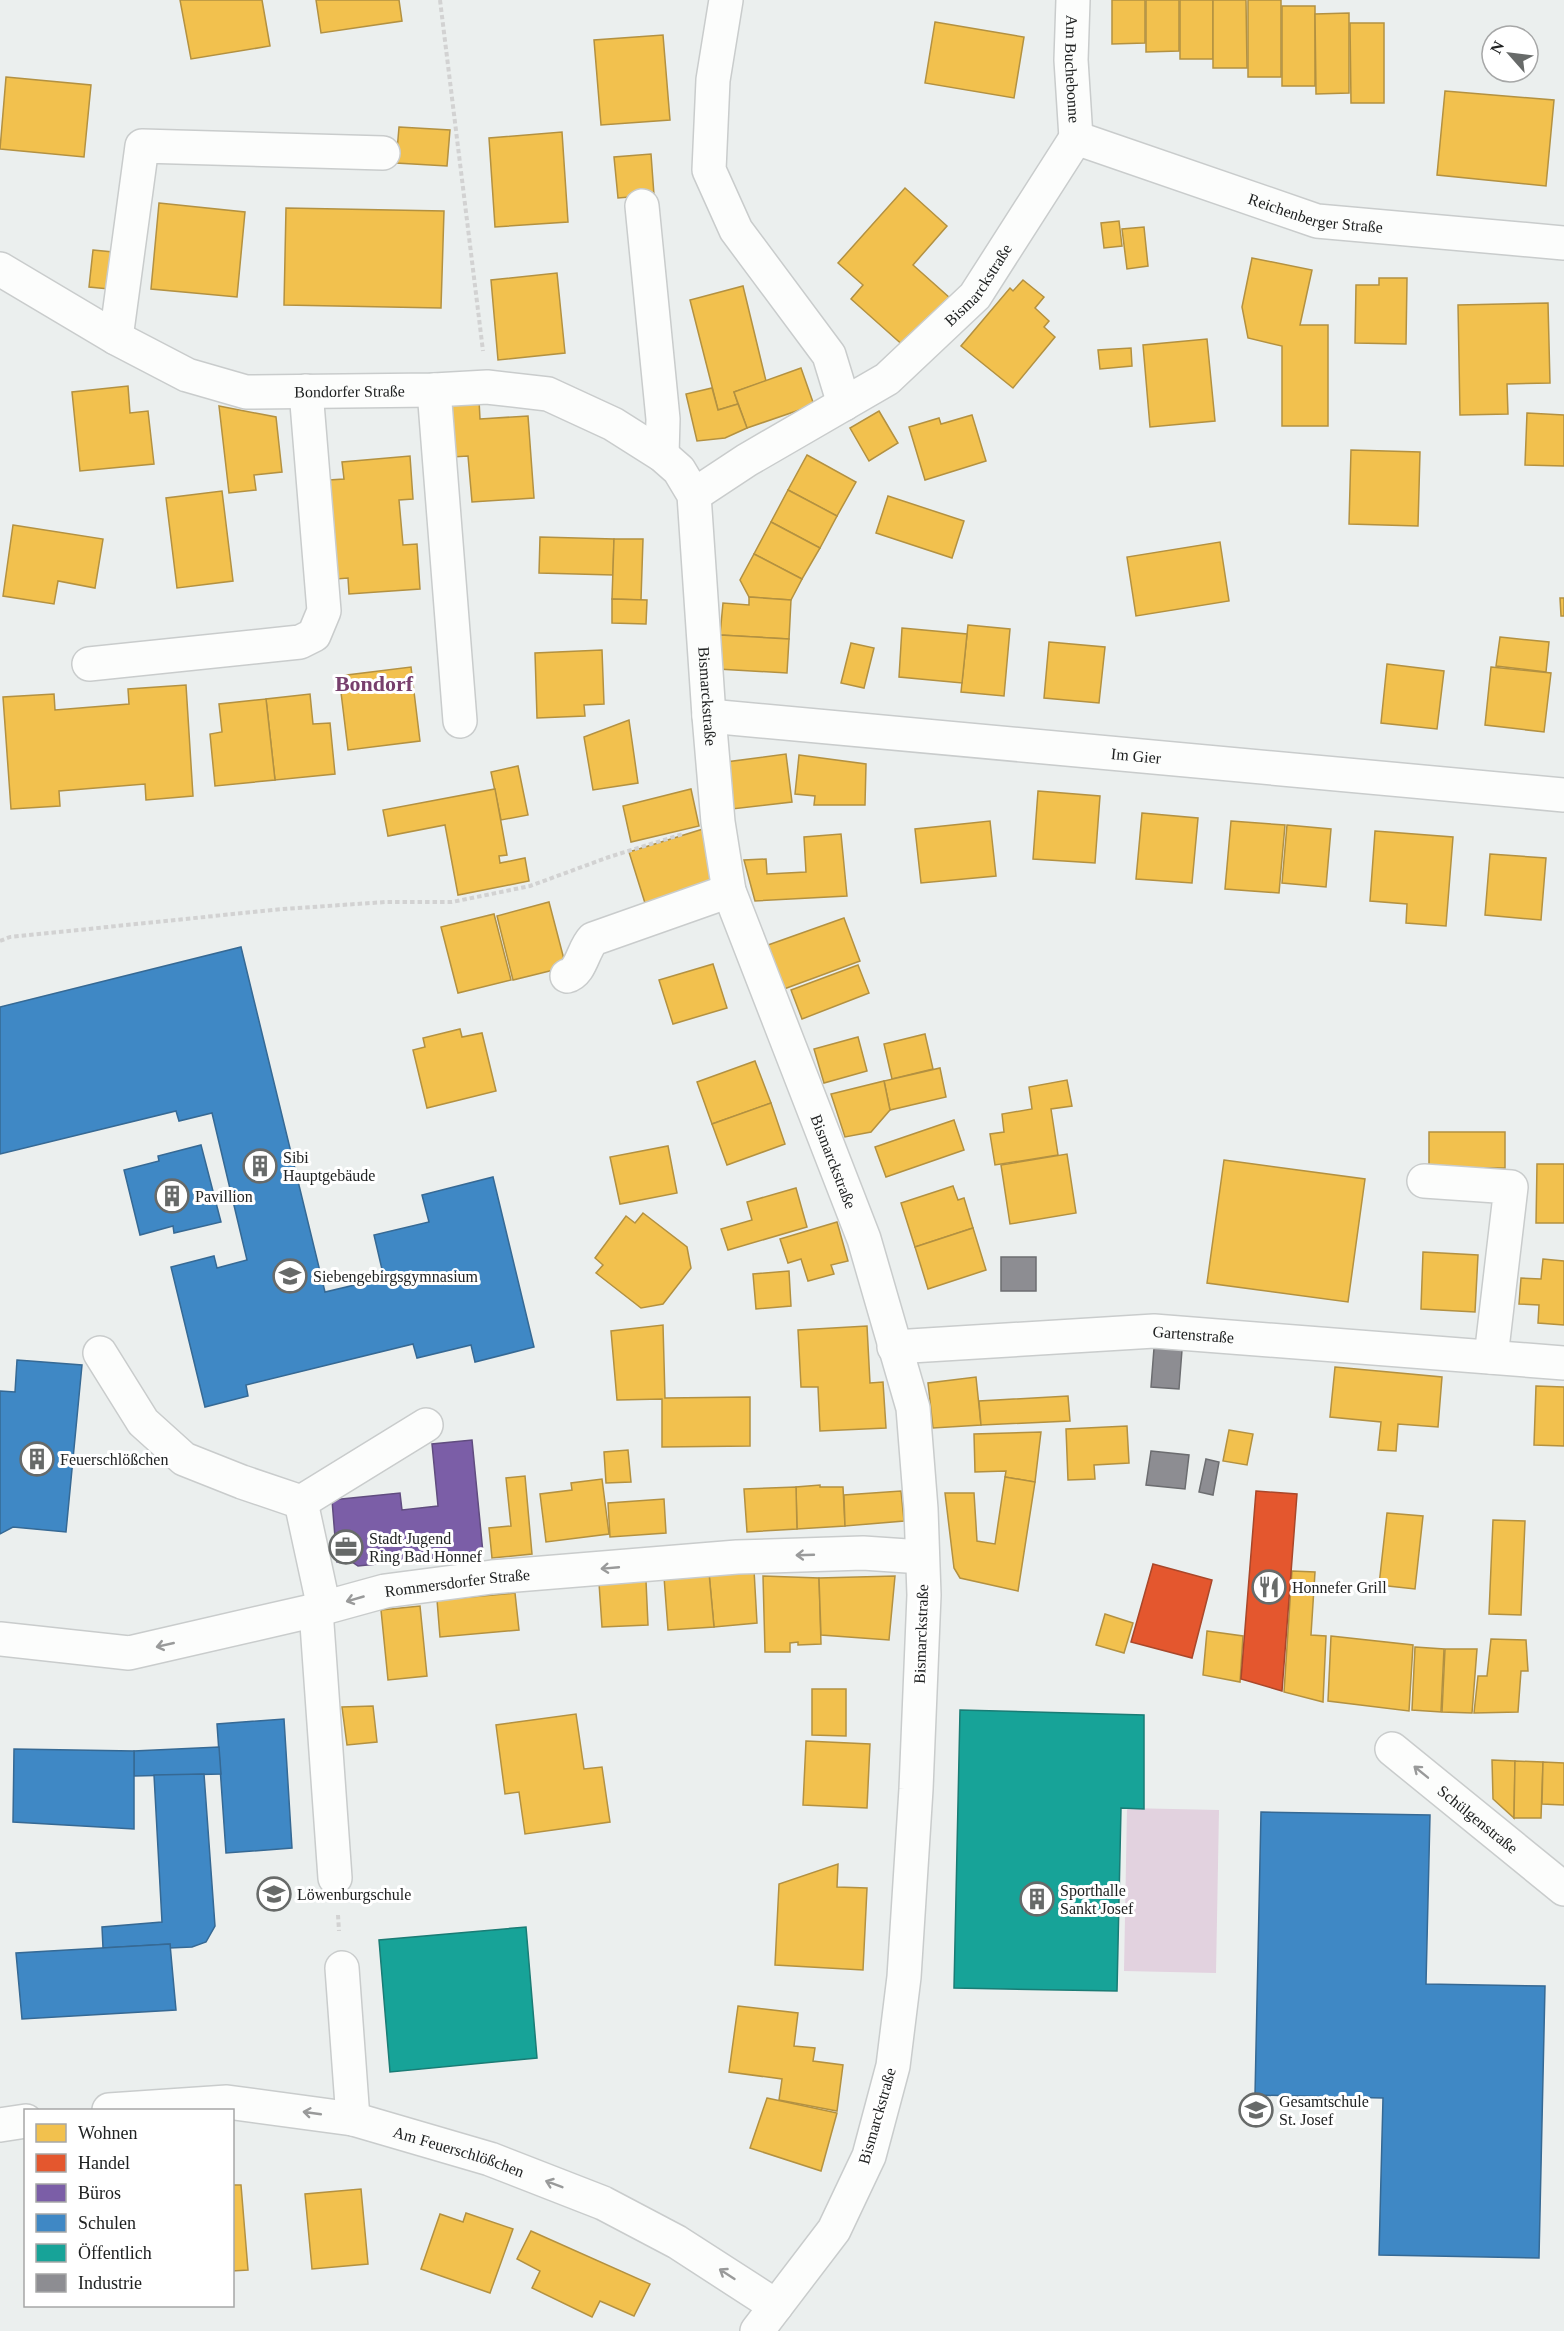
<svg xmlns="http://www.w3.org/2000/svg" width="1564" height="2331" viewBox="0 0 1564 2331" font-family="Georgia,serif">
<rect width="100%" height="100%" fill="#ebefee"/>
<path fill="#e2d2df" d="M1127 1808 1219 1810 1216 1973 1124 1971Z"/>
<g fill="#f2c14e" stroke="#b39141" stroke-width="1.5">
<path d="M180 0H262L270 46 191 59Z"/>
<path d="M316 0H399L402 21 321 33Z"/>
<path d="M1112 0H1145V43L1112 44Z"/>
<path d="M1146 0H1179V51L1146 52Z"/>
<rect x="1180" y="0" width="33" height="59"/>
<path d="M1213 0H1246L1247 68H1213Z"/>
<rect x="1248" y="0" width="33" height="77"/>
<rect x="1282" y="6" width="33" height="80"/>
<path d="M1349 13V93L1316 94 1315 14Z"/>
<path d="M935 22 1024 37 1014 98 925 83Z"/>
<path d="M1350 23H1384V103H1351Z"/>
<path d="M663 35 670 120 601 125 594 40Z"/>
<path d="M6 77 91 85 84 157 0 149Z"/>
<path d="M1445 91 1554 100 1546 186 1437 175Z"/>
<path d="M399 127 450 130 447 166 396 163Z"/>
<path d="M562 132 568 222 495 227 489 138Z"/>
<path d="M651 154 654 195 618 198 614 157Z"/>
<path d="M905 188 947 226 913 265 950 298 906 348 851 299 863 285 838 263Z"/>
<path d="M159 203 245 212 237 297 151 289Z"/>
<path d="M286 208 444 211 441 308 284 305Z"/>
<path d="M1119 221 1122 246 1104 248 1101 223Z"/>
<path d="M1144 227 1148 266 1127 269 1122 229Z"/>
<path d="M93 250 113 252 109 289 89 287Z"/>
<path d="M1252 258 1312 270 1300 325H1328V426H1282V346L1248 338 1242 307Z"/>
<path d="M557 273 565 353 498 360 491 280Z"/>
<path d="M1379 278H1407L1406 344 1355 343 1356 285H1379Z"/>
<path d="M1023 280 1044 297 1035 308 1049 321 1044 327 1055 337 1013 388 961 346 1010 288 1013 291Z"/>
<path d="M743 286 766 381 734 392 738 404 718 410 690 300Z"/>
<path d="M1548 303 1550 383 1507 384 1508 414 1460 415 1458 305Z"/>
<path d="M1207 339 1215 421 1150 427 1143 345Z"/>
<path d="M1131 348 1132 366 1100 369 1098 350Z"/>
<path d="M801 368 814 405 747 428 734 392Z"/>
<path d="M128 386 130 413 148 411 154 464 80 471 72 392Z"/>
<path d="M712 388 718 410 738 404 747 428 725 438 697 441 686 394Z"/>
<path d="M479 400 480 419 528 416 534 498 472 502 468 456 452 457 448 402Z"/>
<path d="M219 406 276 417 282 472 254 475 256 490 229 493Z"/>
<path d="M879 411 898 443 869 461 850 428Z"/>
<path d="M1527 413 1564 415V466L1525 465Z"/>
<path d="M972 415 986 461 925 480 909 427 939 418 941 424Z"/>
<path d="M1351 450 1420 452 1418 526 1349 524Z"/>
<path d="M807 455 856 482 837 516 788 490Z"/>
<path d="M410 456 413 499 399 500 403 545 417 544 420 589 349 594 348 578 336 579 329 480 344 479 342 462Z"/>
<path d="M788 490 837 516 820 548 771 522Z"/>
<path d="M222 491 233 581 177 588 166 498Z"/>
<path d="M888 496 964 521 952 558 876 533Z"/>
<path d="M771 522 820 548 802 579 754 554Z"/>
<path d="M13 525 103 539 95 588 58 581 54 604 3 596Z"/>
<path d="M540 537 614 539 613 575 539 573Z"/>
<path d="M614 539H643L641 600 612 599Z"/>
<path d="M1220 542 1229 601 1136 616 1127 557Z"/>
<path d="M754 554 802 579 791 600 749 597 740 580Z"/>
<path d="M749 597 791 600 789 639 720 635 723 603 749 605Z"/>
<path d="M1560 598H1564V616H1561Z"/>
<path d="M612 599 647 600 646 624 612 623Z"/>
<path d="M968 625 1010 629 1004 696 961 692Z"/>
<path d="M902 628 967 634 962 683 899 677Z"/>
<path d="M720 635 789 639 787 673 718 669Z"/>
<path d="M1500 637 1549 642 1546 672 1496 666Z"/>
<path d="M1049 642 1105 647 1099 703 1044 698Z"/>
<path d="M851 643 874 648 864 688 841 683Z"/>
<path d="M602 650 604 704 584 705 585 716 537 718 535 653Z"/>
<path d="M1387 664 1444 671 1437 729 1381 723Z"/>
<path d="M411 667 420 741 348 750 339 676Z"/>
<path d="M1491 667 1551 673 1544 732 1485 725Z"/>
<path d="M186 685 193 796 146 800 145 784 59 791 60 806 11 809 3 697 54 694 55 710 129 704 128 689Z"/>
<path d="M310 694 313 724 330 723 335 774 275 780 266 699Z"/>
<path d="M266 699 275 780 215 786 210 734 222 732 219 704Z"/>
<path d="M629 720 638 783 593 790 584 737Z"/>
<path d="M786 754 792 802 732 809 726 762Z"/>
<path d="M799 755 866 764 865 805H814L815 796 795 794Z"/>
<path d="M518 766 528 815 501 820 491 772Z"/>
<path d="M495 789 507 855 499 856 500 863 525 858 529 881 458 895 445 825 388 836 383 810Z"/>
<path d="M691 789 699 826 631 842 623 806Z"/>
<path d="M1038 791 1100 796 1095 863 1033 859Z"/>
<path d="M1142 813 1198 818 1192 883 1136 879Z"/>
<path d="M990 821 996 876 921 883 915 829Z"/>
<path d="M1231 821 1285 825 1279 893 1225 889Z"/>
<path d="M1287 825 1331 829 1326 887 1282 883Z"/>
<path d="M703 829 718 880 645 903 629 852Z"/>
<path d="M1375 831 1453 837 1446 926 1406 923 1407 904 1370 901Z"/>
<path d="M841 834 847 896 755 901 744 860 766 859 767 874 806 872 804 837Z"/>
<path d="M1490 854 1546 858 1541 920 1485 915Z"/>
<path d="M549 902 566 967 513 980 497 916Z"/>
<path d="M494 914 511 980 458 993 441 927Z"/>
<path d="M844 918 860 961 784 989 768 945Z"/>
<path d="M713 964 727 1008 673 1024 659 980Z"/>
<path d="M858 965 869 993 802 1019 791 990Z"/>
<path d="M460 1029 462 1037 482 1033 496 1091 427 1108 413 1050 425 1047 423 1038Z"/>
<path d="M925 1034 933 1069 892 1079 884 1044Z"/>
<path d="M858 1037 867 1071 824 1083 814 1049Z"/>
<path d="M755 1061 771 1103 712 1124 697 1082Z"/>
<path d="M940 1068 946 1097 890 1110 884 1081Z"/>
<path d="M1067 1080 1072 1106 1051 1109 1058 1155 995 1165 990 1134 1004 1132 1002 1114 1032 1109 1029 1087Z"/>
<path d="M884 1081 890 1110 871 1132 845 1137 831 1094Z"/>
<path d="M771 1103 785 1144 727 1165 712 1124Z"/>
<path d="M954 1120 964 1150 886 1177 875 1147Z"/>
<rect x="1429" y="1132" width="76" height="36"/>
<path d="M668 1146 677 1193 620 1204 610 1157Z"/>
<path d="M1067 1154 1076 1213 1010 1224 1001 1165Z"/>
<path d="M1224 1160 1365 1179 1348 1302 1207 1283Z"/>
<path d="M1537 1164H1564V1223H1536Z"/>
<path d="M953 1186 958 1200 964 1198 973 1228 915 1247 901 1203Z"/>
<path d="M796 1188 807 1227 728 1250 721 1229 752 1220 747 1202Z"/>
<path d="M643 1213 687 1247 691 1268 663 1304 641 1308 596 1273 603 1265 595 1258 626 1216 635 1223Z"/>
<path d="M837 1222 848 1261 831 1265 834 1274 808 1281 801 1259 788 1263 780 1239Z"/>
<path d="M973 1228 986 1270 928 1289 915 1247Z"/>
<path d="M1423 1252 1478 1255 1475 1312 1421 1309Z"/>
<path d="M1543 1259 1564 1261V1325L1538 1323 1539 1305 1519 1304 1521 1278 1541 1279Z"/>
<path d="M789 1271 791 1306 756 1309 753 1274Z"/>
<path d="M663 1325 665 1398 750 1397V1446L662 1447V1399L617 1400 611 1331Z"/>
<path d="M867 1326 870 1383 883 1382 886 1428 820 1431 818 1387H801L798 1330Z"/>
<path d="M1335 1367 1442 1377 1438 1427 1398 1424 1396 1451 1378 1450 1381 1422 1330 1417Z"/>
<path d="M976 1377 981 1425 933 1428 928 1383Z"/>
<path d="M1536 1386 1564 1387V1446L1534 1445Z"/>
<path d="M1068 1396 1070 1421 981 1425 979 1401Z"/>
<path d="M1127 1426 1129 1463 1094 1465 1095 1479 1068 1480 1066 1429Z"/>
<path d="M1229 1430 1253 1434 1247 1465 1223 1461Z"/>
<path d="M1041 1432 1035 1482 1005 1477 1006 1471 975 1472 974 1434Z"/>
<path d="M628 1450 631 1482 606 1483 604 1452Z"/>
<path d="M525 1476 532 1554 492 1558 489 1528 511 1526 506 1478Z"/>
<path d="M1005 1477 1035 1482 1018 1591 960 1578 954 1568 945 1493H974L977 1541 995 1544Z"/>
<path d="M602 1479 609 1534 546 1542 540 1494 572 1490 571 1483Z"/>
<path d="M820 1485V1487H843L845 1526 797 1529 796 1487Z"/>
<path d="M796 1487 797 1529 747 1532 744 1489Z"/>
<path d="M901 1491 904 1521 845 1526 844 1495Z"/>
<path d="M664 1499 666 1533 610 1537 608 1503Z"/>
<path d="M1387 1513 1423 1516 1415 1589 1379 1585Z"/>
<path d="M1493 1520 1525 1521 1521 1615 1489 1614Z"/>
<path d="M754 1570 757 1623 714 1627 709 1573Z"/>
<path d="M1292 1571 1315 1572 1311 1635 1326 1636 1323 1702 1284 1692Z"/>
<path d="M709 1573 714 1627 668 1630 664 1577Z"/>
<path d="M763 1576 819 1578 821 1644 798 1645V1642L790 1643V1652H765Z"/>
<path d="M895 1576 889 1640 821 1635 819 1578Z"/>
<path d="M646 1581 648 1625 602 1627 599 1583Z"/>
<path d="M515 1593 519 1630 440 1637 437 1600Z"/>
<path d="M420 1606 427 1676 388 1680 381 1610Z"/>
<path d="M1105 1614 1133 1623 1124 1653 1096 1645Z"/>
<path d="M1207 1631 1243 1636 1240 1682 1203 1675Z"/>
<path d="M1331 1636 1413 1645 1409 1711 1328 1701Z"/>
<path d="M1491 1639 1526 1640 1528 1671H1521L1518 1712 1474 1713 1478 1676H1487Z"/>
<path d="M1415 1647 1444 1649 1441 1712 1412 1710Z"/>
<path d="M1445 1649H1477L1472 1713 1442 1712Z"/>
<path d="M812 1689H846V1736L812 1735Z"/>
<path d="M373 1706 377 1742 347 1745 342 1707Z"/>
<path d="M576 1714 584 1769 602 1767 610 1822 525 1834 519 1792 505 1794 496 1725Z"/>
<path d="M806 1741 870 1744 867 1808 803 1805Z"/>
<path d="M1492 1760 1515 1761 1514 1818 1493 1799Z"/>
<path d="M1515 1761 1543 1762 1541 1818H1514Z"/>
<path d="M1543 1762 1564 1763V1805L1542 1804Z"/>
<path d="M838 1864 837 1887 867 1888 863 1970 775 1965 779 1884Z"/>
<path d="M738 2006 798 2013 794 2046 815 2048 813 2061 843 2065 837 2111 779 2100 782 2079 729 2072Z"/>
<path d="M767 2098 837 2113 821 2171 750 2148Z"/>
<path d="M232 2185H241L248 2270 232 2271Z"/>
<path d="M361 2189 368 2264 312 2269 305 2194Z"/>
<path d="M466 2213 513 2229 490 2293 421 2269 440 2214 463 2222Z"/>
<path d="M531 2231 650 2284 634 2316 600 2301 592 2317 532 2288 540 2271 517 2259Z"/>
</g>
<g fill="#e4572e" stroke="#a9472a" stroke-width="1.5">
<path d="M1256 1491 1297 1494 1282 1691 1241 1679Z"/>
<path d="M1153 1564 1212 1580 1192 1658 1131 1642Z"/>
</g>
<path fill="#7b5ea7" stroke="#604c7f" stroke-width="1.5" d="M472 1440 483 1553 358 1566 349 1560 337 1562 332 1500 400 1493 402 1510 438 1506 432 1444Z"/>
<g fill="#3f88c5" stroke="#366994" stroke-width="1.5">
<path d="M241 947 325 1292 384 1278 374 1235 429 1222 422 1195 493 1177 534 1347 475 1362 471 1345 417 1358 413 1344 246 1385 248 1396 205 1407 171 1267 214 1256 217 1268 247 1260 212 1113 179 1121 176 1111 0 1154V1007Z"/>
<path d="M201 1145 221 1222 174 1233 173 1226 140 1235 124 1170 159 1161 158 1156Z"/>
<path d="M17 1360 82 1365 66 1532 13 1527 0 1534V1391L15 1392Z"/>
<path d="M284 1719 292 1848 226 1853 217 1724Z"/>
<path d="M219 1747 221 1774 134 1776V1751Z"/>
<path d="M14 1749 134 1751V1829L13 1822Z"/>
<path d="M204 1774 215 1926 206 1942 192 1947 170 1948V1944L103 1948 102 1927 162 1922 154 1775Z"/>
<path d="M1261 1812 1430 1815 1426 1984 1545 1986 1539 2258 1379 2255 1383 2098 1255 2095Z"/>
<path d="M170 1944 176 2010 22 2019 16 1953Z"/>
</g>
<g fill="#17a398" stroke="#1a7c75" stroke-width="1.5">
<path d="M960 1710 1144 1715V1809L1121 1808 1117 1991 954 1988Z"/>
<path d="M526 1927 537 2058 390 2072 379 1940Z"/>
</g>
<g fill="#8d8d92" stroke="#6c6d70" stroke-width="1.5">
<rect x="1001" y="1257" width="35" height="34"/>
<path d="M1154 1348 1182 1350 1179 1389 1151 1387Z"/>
<path d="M1151 1451 1189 1455 1185 1489 1146 1485Z"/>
<path d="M1206 1459 1219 1462 1213 1495 1199 1492Z"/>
</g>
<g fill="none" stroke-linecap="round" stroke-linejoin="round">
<defs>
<g id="minor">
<path d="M726 0 713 80 709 170 736 230 829 355 844 404"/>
<path id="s1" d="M1073 0 1071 60 1076 138"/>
<path id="s2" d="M1076 138 1317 221 1564 243"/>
<path d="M642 206 663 419 662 455"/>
<path id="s3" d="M0 269 116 338 187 375 246 392 434 390 487 387 548 394 613 424 662 455 679 470 694 495 709 716 718 822 729 891 864 1239 913 1408 921 1509 924 1595 916 1789 904 1977 893 2066 869 2156 834 2230 757 2331"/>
<path d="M116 338 142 146 383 153"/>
<path d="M434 390 460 721"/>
<path id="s4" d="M694 495 747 460 887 379 975 296 1076 138"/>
<path d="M89 664 300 642 314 635 324 611 306 391"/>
<path id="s5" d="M709 716 1564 795"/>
<path d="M567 976C581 973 583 949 593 939L729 891"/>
<path d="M1424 1181 1511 1187 1491 1357"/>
<path id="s6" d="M894 1347 1154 1331 1564 1363"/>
<path d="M100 1353 143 1422 184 1459 242 1482 301 1502 324 1608"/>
<path d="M301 1502 426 1425"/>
<path d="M316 1610 335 1878"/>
<path id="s7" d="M0 1639 129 1653 316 1610 385 1591 492 1577 737 1557 863 1553 922 1557"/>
<path id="s8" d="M1392 1749 1564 1889"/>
<path d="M342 1968 353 2119"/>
<path id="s9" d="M109 2110 227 2102 353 2119 490 2159 603 2203 677 2242 776 2306"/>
<path d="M0 2125 26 2121"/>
</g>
</defs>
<use href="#minor" stroke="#c9cccc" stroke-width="36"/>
<g stroke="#d2d2d2" stroke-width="4" stroke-dasharray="4.5 3" stroke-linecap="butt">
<path d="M440 0 483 351"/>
<path d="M0 941 10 937 282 909 386 902H452L530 886 609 857 683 834"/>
<path d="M338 1915 339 1931"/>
</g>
<use href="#minor" stroke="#fcfdfc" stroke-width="33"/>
</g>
<defs><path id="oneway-shaft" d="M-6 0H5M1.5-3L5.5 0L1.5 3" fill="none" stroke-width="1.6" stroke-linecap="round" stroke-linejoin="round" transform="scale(1.5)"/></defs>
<g stroke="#999a9a">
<use href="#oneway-shaft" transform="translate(805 1555) rotate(178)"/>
<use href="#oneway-shaft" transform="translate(610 1568) rotate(175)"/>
<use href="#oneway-shaft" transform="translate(355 1599) rotate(164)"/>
<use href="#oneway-shaft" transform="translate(165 1645) rotate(167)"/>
<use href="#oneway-shaft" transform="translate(1421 1772) rotate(-141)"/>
<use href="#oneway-shaft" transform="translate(312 2113) rotate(-172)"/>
<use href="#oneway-shaft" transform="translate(554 2184) rotate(-159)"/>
<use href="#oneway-shaft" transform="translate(727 2274) rotate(-147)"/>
</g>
<defs>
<symbol id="building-ring" viewBox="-11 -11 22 22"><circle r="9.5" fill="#fff" stroke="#676a69" stroke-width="1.5"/><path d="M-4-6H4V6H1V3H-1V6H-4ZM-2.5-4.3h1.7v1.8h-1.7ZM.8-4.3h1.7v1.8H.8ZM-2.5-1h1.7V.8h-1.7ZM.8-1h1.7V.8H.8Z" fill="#676a69"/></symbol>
<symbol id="school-ring" viewBox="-11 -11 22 22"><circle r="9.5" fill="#fff" stroke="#676a69" stroke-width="1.5"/><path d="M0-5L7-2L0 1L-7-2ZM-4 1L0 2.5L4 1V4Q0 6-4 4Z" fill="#676a69"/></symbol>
<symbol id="office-ring" viewBox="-11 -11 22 22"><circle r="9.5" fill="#fff" stroke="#676a69" stroke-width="1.5"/><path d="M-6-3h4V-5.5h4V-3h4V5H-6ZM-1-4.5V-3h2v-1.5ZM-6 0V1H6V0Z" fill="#676a69"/></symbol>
<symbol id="restaurant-ring" viewBox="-11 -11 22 22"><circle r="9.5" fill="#fff" stroke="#676a69" stroke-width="1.5"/><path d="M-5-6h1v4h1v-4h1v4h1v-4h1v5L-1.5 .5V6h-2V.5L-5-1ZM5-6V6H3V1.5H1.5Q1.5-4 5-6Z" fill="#676a69"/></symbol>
</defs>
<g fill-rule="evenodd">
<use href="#building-ring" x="241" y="1147" width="38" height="38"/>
<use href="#building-ring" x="153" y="1177" width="38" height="38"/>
<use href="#school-ring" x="271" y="1257" width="38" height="38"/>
<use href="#building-ring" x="18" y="1440" width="38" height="38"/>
<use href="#office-ring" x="327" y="1528" width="38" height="38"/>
<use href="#restaurant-ring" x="1250" y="1568" width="38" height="38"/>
<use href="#school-ring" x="255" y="1875" width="38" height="38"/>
<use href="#building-ring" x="1018" y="1880" width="38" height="38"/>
<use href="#school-ring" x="1237" y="2091" width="38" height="38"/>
</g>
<g text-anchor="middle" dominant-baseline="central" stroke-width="6" stroke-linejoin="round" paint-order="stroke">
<g font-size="16" fill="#202222" stroke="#fff">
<text stroke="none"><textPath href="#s1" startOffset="69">Am Buchebonne</textPath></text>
<text stroke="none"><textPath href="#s2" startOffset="252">Reichenberger Straße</textPath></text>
<text stroke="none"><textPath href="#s4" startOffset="357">Bismarckstraße</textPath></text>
<text stroke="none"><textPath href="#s3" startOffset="380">Bondorfer Straße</textPath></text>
<text stroke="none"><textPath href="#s3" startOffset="962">Bismarckstraße</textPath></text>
<text stroke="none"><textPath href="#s5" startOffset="429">Im Gier</textPath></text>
<text stroke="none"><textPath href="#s3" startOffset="1448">Bismarckstraße</textPath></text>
<text stroke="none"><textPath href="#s6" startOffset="300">Gartenstraße</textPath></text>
<text stroke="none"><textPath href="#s7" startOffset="466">Rommersdorfer Straße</textPath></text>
<text transform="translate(921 1634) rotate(-88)">Bismarckstraße</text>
<text stroke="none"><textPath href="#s8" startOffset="111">Schülgenstraße</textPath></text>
<text transform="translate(877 2116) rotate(-74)">Bismarckstraße</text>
<text stroke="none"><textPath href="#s9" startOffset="356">Am Feuerschlößchen</textPath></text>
</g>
<g font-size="16" fill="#202222" stroke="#fff" text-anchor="start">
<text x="283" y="1157">Sibi<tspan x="283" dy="18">Hauptgebäude</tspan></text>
<text x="195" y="1196">Pavillion</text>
<text x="313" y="1276">Siebengebirgsgymnasium</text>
<text x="60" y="1459">Feuerschlößchen</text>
<text x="369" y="1538">Stadt Jugend<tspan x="369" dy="18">Ring Bad Honnef</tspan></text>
<text x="1292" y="1587">Honnefer Grill</text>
<text x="1060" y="1890">Sporthalle<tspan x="1060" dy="18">Sankt Josef</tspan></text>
<text x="297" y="1894">Löwenburgschule</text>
<text x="1279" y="2101">Gesamtschule<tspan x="1279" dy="18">St. Josef</tspan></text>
</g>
<g font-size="22" font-weight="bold" fill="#773f6d" stroke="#fff">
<text x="374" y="683">Bondorf</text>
</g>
</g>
<rect x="24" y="2109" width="210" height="198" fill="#ffffff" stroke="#a6a7a7" stroke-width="1.5"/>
<rect x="36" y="2124" width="30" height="18" fill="#f2c14e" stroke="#a6a7a7" stroke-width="1.5"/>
<text x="78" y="2139" font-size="18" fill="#202222">Wohnen</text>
<rect x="36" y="2154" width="30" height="18" fill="#e4572e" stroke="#a6a7a7" stroke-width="1.5"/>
<text x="78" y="2169" font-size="18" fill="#202222">Handel</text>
<rect x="36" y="2184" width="30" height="18" fill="#7b5ea7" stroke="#a6a7a7" stroke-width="1.5"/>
<text x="78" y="2199" font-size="18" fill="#202222">Büros</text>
<rect x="36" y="2214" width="30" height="18" fill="#3f88c5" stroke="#a6a7a7" stroke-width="1.5"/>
<text x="78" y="2229" font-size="18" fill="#202222">Schulen</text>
<rect x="36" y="2244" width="30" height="18" fill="#17a398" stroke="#a6a7a7" stroke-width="1.5"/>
<text x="78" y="2259" font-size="18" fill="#202222">Öffentlich</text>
<rect x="36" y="2274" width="30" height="18" fill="#8d8d92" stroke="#a6a7a7" stroke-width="1.5"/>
<text x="78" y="2289" font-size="18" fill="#202222">Industrie</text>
<g transform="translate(1510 54) rotate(298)"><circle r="28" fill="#ffffff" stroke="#a6a7a7" stroke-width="1.5"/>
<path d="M0-4.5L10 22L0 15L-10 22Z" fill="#676a69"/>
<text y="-9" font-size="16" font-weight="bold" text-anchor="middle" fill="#202222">N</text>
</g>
</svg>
